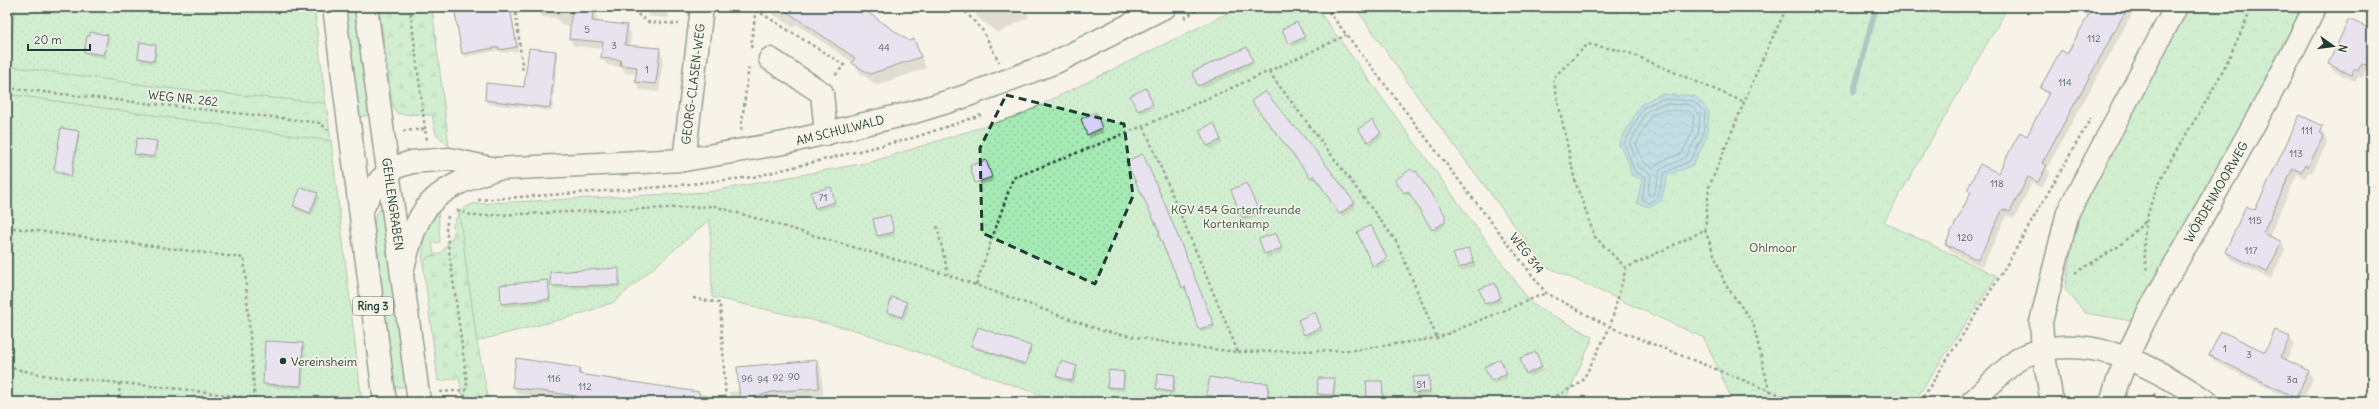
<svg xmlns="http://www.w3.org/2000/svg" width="2379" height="409" viewBox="0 0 2379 409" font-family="Delius,sans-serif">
<defs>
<pattern id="forest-firs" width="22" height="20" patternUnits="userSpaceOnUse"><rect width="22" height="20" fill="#a5e9b4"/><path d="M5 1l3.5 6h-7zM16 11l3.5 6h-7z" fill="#8ec99b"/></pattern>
<pattern id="park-crowns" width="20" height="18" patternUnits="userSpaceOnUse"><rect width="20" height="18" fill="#a5e9b4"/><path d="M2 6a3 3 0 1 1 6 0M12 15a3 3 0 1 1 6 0" fill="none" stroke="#8ec99b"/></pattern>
<pattern id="garden-dots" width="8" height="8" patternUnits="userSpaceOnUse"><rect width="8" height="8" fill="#a5e9b4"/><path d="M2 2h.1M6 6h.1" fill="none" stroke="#8ec99b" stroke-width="1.8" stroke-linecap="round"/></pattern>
<pattern id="water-waves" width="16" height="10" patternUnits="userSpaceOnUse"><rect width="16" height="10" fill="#81c7e2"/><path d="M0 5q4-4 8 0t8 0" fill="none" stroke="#69a3b8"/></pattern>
</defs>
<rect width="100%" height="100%" fill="#f7f3e8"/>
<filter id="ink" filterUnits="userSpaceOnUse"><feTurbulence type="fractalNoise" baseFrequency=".025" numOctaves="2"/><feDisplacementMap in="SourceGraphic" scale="8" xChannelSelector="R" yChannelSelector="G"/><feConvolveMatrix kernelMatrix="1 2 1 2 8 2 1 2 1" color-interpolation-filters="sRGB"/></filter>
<g filter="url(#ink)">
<g fill="#a5e9b4" stroke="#629374">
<path d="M344 7H356L370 115 358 117Z"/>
<path d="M382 208 406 386 395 388 374 226 376 214Z"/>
<path d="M438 208 440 242 432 243 434 254 423 264C421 242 426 227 438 208Z"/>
</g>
<g fill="url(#forest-firs)" stroke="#629374">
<path d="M379 7H432L449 146 436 134 432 115 398 114 393 107Z"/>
<path d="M459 213 477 341 489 402H464L459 378 438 381 423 264 428 257 441 253 454 235 453 225Z"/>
</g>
<g fill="url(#park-crowns)" stroke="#629374" fill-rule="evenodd">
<path d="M7 7H15L9 66 175 89 326 103 331 141 8 94 7 97Z"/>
<path d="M1355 7H2008L1884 222 1997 276 1914 402H1733L1704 338 1545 266 1423 104ZM1619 144 1693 165 1667 175 1661 201 1637 203 1643 178 1631 175 1629 163Z"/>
<path d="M2185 7H2305L2238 138 2132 321 2085 313 2065 289 2077 216Z"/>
</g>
<g fill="url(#garden-dots)" stroke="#629374">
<path d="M15 7H314L326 103 175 89 9 66Z"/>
<path d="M1240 7H1316L1532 304 1593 337 1566 398 1539 402H1061L855 330 712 297 710 219 614 302 578 315 477 341 459 213 466 207 473 204 708 192 871 162 1020 115Z"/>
<path d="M7 94 331 141 362 402H7Z"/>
</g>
<path fill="url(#water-waves)" stroke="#5a909c" d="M1660 94 1695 96 1709 111 1707 137 1693 165 1668 175 1661 201 1649 207 1637 203 1642 179 1631 175 1629 163 1619 144 1640 105Z"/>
<g fill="#0003">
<path d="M455 7H511L518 51 502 53 501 50 465 57Z"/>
<path d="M538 7H597V22L627 26 631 33 630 46 659 49 663 57 659 92 640 90 636 82 637 74 625 73 622 67 607 65 602 58 603 49 574 46 570 38 571 26 561 25 557 18 542 17Z"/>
<path d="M645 7H669L668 18 649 16Z"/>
<path d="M769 7H857L909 42 914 40 926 68 877 85 860 73 854 63 796 24 794 28 773 14Z"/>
<path d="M1037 7 1026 13 1029 17 998 33 978 18 972 7Z"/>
<path d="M2087 7H2136L2047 168 2050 173 2042 188 2032 183 2014 219 2007 215 1982 267 1950 251 1946 244 1970 194 1968 190 1998 174 2027 137 2048 96 2041 88 2067 55 2088 19 2084 12Z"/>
<path d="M1299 26 1306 41 1292 47 1283 29Z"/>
<path d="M2372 31V73L2366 70 2362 78 2358 76 2356 82 2334 71 2329 64Z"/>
<path d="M107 36 109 40 106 59 88 55 86 52Z"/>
<path d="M155 46 157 49 155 64 141 62 139 58Z"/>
<path d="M556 52 558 56 552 111 530 108 528 105Z"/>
<path d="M1248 52 1254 65 1201 89 1193 73Z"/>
<path d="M487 84 524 91 527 108 488 104 486 100Z"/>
<path d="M1147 93 1154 108 1141 114 1132 96Z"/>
<path d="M1255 105 1293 129 1318 154 1356 207 1342 217 1317 178 1313 181Z"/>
<path d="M1097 117 1104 132 1090 138 1088 134Z"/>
<path d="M1372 121 1383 137 1370 145 1362 133Z"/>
<path d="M2322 127 2327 143 2312 173 2309 172 2305 178 2297 174 2269 237 2281 242 2285 250 2271 279 2230 259 2226 252Z"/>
<path d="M1216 128 1222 144 1210 150 1201 130Z"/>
<path d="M78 132 80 135 72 179 57 174 55 170Z"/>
<path d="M137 139 156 142 158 146 156 160 137 158 135 154Z"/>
<path d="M1144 159 1215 328 1201 333 1199 329 1187 290 1185 291 1183 287 1161 234Z"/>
<path d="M986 161 993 181 978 186 971 166Z"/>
<path d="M1399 184 1444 216 1446 225 1435 232 1411 194 1407 196Z"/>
<path d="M830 188 836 206 818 211 816 207Z"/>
<path d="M1247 188 1260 215 1245 221 1243 217Z"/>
<path d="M317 194 319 198 312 216 296 210 294 206Z"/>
<path d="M891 220 895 236 880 239 878 236Z"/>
<path d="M1373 230 1389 262 1376 269 1374 266Z"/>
<path d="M1278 238 1283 252 1267 258 1260 240Z"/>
<path d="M1470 252 1476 266 1462 271 1455 254Z"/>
<path d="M618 269 621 288 554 289 552 286Z"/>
<path d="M548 281 551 302 504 307 502 303Z"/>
<path d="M1496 288 1502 302 1488 307 1481 290Z"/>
<path d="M892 298 907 303 909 307 904 320 890 316 888 312Z"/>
<path d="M1316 317 1323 331 1307 338 1305 334Z"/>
<path d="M2276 331 2290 338 2294 345 2286 361 2309 372 2313 379 2302 402H2296L2215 362 2211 355 2266 353Z"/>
<path d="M303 344 305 347 303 389 266 387 264 384Z"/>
<path d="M973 345 1030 346 1032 350 1026 367 975 349Z"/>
<path d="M1538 356 1543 371 1529 377 1527 373Z"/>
<path d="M817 361 821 368 823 395 775 399V402H572L517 394 513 387 579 369 583 376 730 398 729 392 740 391Z"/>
<path d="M1502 364 1508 378 1494 384 1485 367Z"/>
<path d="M1076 367 1078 371 1074 384 1059 380 1057 376Z"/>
<path d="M1124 373 1126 376 1124 391 1110 390 1108 386Z"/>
<path d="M1174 376 1176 380 1174 395 1159 392 1157 389Z"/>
<path d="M1429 377 1431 395 1416 396 1414 392Z"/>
<path d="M1334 379 1336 383 1335 398H1320L1318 394Z"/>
<path d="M1381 382 1384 400H1370L1368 397Z"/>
<path d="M1268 384 1270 387 1269 402H1232L1210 398 1207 395Z"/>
</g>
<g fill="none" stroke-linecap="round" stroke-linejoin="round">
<g stroke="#46747a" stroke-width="1">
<path d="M1661 99 1694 101 1705 112 1703 136 1690 161 1664 173 1658 198 1648 203 1642 199 1646 177 1635 172 1624 144 1643 108Z"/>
<path d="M1662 104 1691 105 1700 115 1698 135 1686 157 1660 170 1654 194 1650 196 1648 194 1651 175 1647 171 1639 168 1630 144 1646 112Z"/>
<path d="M1663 110 1689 111 1694 117 1692 133 1682 153 1662 161 1653 168 1644 163 1636 144 1651 116Z"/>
</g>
<path stroke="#5a909c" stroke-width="6" d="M1854 91 1876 7"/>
</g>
<g fill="#d7d1fa" stroke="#1f3d34">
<path d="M454 7H510L517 47 499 50V47L462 54Z"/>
<path d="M572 7H594L592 21 627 25 625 45 660 48 656 84 635 82 637 67 620 65 621 60 601 58 603 42 569 39Z"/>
<path d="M780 7H860L909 41 914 39 921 57 870 74 852 63 855 58Z"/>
<path d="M2093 7H2128L2042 163 2047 165 2038 182 2028 177 2010 212 2003 209 1978 260 1945 244 1971 192 1967 190 1980 164 1998 173 2020 132 2027 136 2049 93 2040 88 2061 50 2067 54Z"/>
<path d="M2349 19 2372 30V68L2362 63 2358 71 2354 69 2352 75 2328 64Z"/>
<path d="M1297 22 1305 37 1289 44 1282 29Z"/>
<path d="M90 32 108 35 104 55 84 52 87 36H90Z"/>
<path d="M140 42 156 45 154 61 138 58Z"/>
<path d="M1247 47 1253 61 1198 86 1192 72Z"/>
<path d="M529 48 556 51 550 108 485 100 486 83 524 87Z"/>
<path d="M1146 88 1153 104 1138 111 1130 96Z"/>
<path d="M1265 91 1294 127 1295 126 1318 154 1355 203 1339 214 1314 175 1311 178 1251 101Z"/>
<path d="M1096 112 1102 128 1087 135 1081 119Z"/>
<path d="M2300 115 2323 126 2320 133 2324 135 2308 167 2305 165 2301 172 2293 168 2263 233 2282 242 2267 272 2225 252 2246 206 2255 210Z"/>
<path d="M1372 120 1381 133 1368 142 1358 129Z"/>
<path d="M1214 123 1221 140 1207 146 1199 130Z"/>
<path d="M61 128 79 131 71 176 54 170Z"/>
<path d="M137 138 157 141 154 157 134 154Z"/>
<path d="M1143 154 1166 207 1214 325 1198 329 1185 286 1182 288 1158 234 1160 233 1126 161Z"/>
<path d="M986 160 992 177 975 183 970 166Z"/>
<path d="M1411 169 1414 172 1416 171 1445 215V222L1432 230 1408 191 1404 193 1395 180Z"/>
<path d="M1246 183 1259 211 1242 218 1231 190Z"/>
<path d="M301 187 318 193 310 213 293 206Z"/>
<path d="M831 187 835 202 815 208 811 192Z"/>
<path d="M890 215 894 232 877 236 873 219Z"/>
<path d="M1371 225 1387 258 1373 267 1357 232Z"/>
<path d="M1276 233 1282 248 1264 254 1259 239Z"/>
<path d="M1469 248 1474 262 1459 268 1453 254Z"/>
<path d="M619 268V285L551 286 550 272Z"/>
<path d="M548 280 550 299 501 304 500 285Z"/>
<path d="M1495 283 1501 298 1485 304 1479 289Z"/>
<path d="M892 297 907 302 902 317 887 312Z"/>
<path d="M1315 312 1321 327 1304 335 1298 320Z"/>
<path d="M978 327 1031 346 1025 364 971 346Z"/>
<path d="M2275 330 2290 337 2281 357 2309 371 2296 398 2209 355 2221 331 2265 352Z"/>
<path d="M265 341 303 343 301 386 263 384Z"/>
<path d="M1536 352 1542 367 1526 374 1520 358Z"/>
<path d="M516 358 580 368 579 374 699 392V402H575L576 396 512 387Z"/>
<path d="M1500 359 1507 374 1491 381 1484 367Z"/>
<path d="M817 360 819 388 772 392 740 402 737 367Z"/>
<path d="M1061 361 1077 366 1072 381 1056 376Z"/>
<path d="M1109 370 1124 372 1123 388 1107 387Z"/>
<path d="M1158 373 1175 375 1172 392 1156 389Z"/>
<path d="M1429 376 1430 392 1413 393V377Z"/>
<path d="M1210 377 1240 382 1268 383V400L1230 399 1206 395Z"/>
<path d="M1318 378H1335L1333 395 1317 394Z"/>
<path d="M1366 381H1382L1383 397H1367Z"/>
</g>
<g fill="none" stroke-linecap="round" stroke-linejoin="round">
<defs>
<g id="minor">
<path d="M770 59 822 93 826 134"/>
<path d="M684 160 702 7"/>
<path d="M361 212 370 193 381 179 396 167 412 162 449 159 495 169 684 160 784 143 911 113 963 97 1056 62 1165 7"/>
<path d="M402 273C418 205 428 192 495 169"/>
<path d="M1972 402C1984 391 2009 364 2022 357 2084 328 2156 367 2207 402"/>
<path d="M2052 402 2043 350 2041 322 2068 212 2176 7"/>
<path d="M2111 402C2130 338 2165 283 2197 226 2238 153 2279 82 2315 7"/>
</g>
<g id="major">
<path d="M334 7 385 402"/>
<path d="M366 7 419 402"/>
</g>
</defs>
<use href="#minor" stroke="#1f3d34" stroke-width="25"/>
<use href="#major" stroke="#1f3d34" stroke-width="25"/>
<g stroke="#1f3d34" stroke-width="2.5" stroke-dasharray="3 3" stroke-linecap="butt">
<path d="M410 7 425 129"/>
<path d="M515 7 523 72"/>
<path d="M628 7 648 22 679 24"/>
<path d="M961 7 983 31 999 62"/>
<path d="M1325 7 1546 293 1610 327 1798 402"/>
<path d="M756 10 844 65 834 77"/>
<path d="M1184 18 1202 7"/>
<path d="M7 29 8 7"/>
<path d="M751 48 756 7"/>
<path d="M1269 72 1396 241 1437 338"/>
<path d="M7 88 281 118 320 123 328 130"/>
<path d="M1144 127 1238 352"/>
<path d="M741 130 749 65"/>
<path d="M403 131 425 129 427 140"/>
<path d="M478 200 662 187 753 177 916 137 981 115"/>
<path d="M457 210 473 216 714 206 948 275 1103 331 1186 346 1238 352 1354 350 1437 338 1546 293"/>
<path d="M448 216 446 228 467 383 464 402"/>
<path d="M937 226 948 274"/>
<path d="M7 227 244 258 255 402"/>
<path d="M1705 230 1725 284 1753 323 1769 390 1770 402"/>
<path d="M1626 268 1595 237 1575 181 1553 78 1588 44 1627 52 1744 102"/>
<path d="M2147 270C2131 203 2183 145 2213 89 2227 63 2240 35 2252 7"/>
<path d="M2075 273 2119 246 2145 222"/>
<path d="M976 285 1013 178C1126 134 1237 88 1346 35"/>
<path d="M693 298 720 303 726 402"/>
<path d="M7 367 48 376 182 389 255 399 312 402"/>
<path d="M119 383 120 402"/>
<path d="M440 392 466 390"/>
<path d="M464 401 470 402"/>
<path d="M1546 402 1582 382 1610 327 1626 268 1705 230 1709 187 1757 71 1787 7"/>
<path d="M1920 402 2002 273 2091 118"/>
<path d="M2152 402 2155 393"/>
</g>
<use href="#minor" stroke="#f7f3e8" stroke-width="22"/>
<use href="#major" stroke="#f7f3e8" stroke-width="22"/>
</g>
</g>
<path d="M0 0H2379V409H0ZM1006 95 1124 124 1133 196 1095 284 982 233 980 148Z" fill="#f7f3e8" fill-opacity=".55" fill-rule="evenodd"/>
<path fill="none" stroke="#1f3d34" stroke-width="3" stroke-dasharray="8 5" stroke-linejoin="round" d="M1006 95 1124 124 1133 196 1095 284 982 233 980 148Z"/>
<circle fill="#1f3d34" stroke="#f7f3e8" stroke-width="1.5" cx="283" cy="361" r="4"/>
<g text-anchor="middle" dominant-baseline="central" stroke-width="3.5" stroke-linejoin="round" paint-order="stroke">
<g font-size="10" fill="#4d6266">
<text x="587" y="29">5</text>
<text x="2094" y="38">112</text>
<text x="614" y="45">3</text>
<text x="884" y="47">44</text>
<text x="647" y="69">1</text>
<text x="2065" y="82">114</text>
<text x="2307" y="130">111</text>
<text x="2296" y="153">113</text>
<text x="1997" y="183">118</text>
<text x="823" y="197">71</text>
<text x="2255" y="220">115</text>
<text x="1965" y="237">120</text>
<text x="2251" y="250">117</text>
<text x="2225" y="348">1</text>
<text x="2249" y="354">3</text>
<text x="794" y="376">90</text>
<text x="778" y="377">92</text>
<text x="554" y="378">116</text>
<text x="747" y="378">96</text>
<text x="763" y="379">94</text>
<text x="2292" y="379">3a</text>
<text x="1421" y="384">51</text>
<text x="585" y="386">112</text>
</g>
<rect fill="#f7f3e8" stroke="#60746a" stroke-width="1" x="353" y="297" width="40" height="18" rx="3"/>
<g font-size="11" font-weight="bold" fill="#1f3d34">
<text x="373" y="306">Ring 3</text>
</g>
<g font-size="12" fill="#1f3d34" stroke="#f7f3e8">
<text transform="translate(693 84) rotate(-83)">GEORG-CLASEN-WEG</text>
<text transform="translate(183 98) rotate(6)">WEG NR. 262</text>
<text transform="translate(840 130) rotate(-14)">AM SCHULWALD</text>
<text transform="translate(2216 192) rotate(-60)">WÖRDENMOORWEG</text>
<text transform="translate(393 204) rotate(82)">GEHLENGRABEN</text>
<text transform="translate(1527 253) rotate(52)">WEG 314</text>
</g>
<g font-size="12" fill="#335747" stroke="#f7f3e8">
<text x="1236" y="209">KGV 454 Gartenfreunde<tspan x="1236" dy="14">Kortenkamp</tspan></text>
<text x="1773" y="247">Ohlmoor</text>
</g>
<g font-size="12" fill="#1f3d34" stroke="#f7f3e8" text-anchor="start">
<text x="291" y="361">Vereinsheim</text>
</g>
</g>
<rect width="2379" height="409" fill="none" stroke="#f7f3e8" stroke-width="24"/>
<rect x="12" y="12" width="2355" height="385" fill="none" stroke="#1f3d34" stroke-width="1.5" filter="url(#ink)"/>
<g transform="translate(2333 46) rotate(104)" stroke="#f7f3e8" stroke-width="3" paint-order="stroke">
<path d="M0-3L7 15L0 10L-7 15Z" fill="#1f3d34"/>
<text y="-6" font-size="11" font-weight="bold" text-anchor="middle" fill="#1f3d34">N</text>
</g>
<path d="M28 44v6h62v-6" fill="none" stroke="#1f3d34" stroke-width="2"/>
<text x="34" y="44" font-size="12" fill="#1f3d34" stroke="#f7f3e8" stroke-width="3" paint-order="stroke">20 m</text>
</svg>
